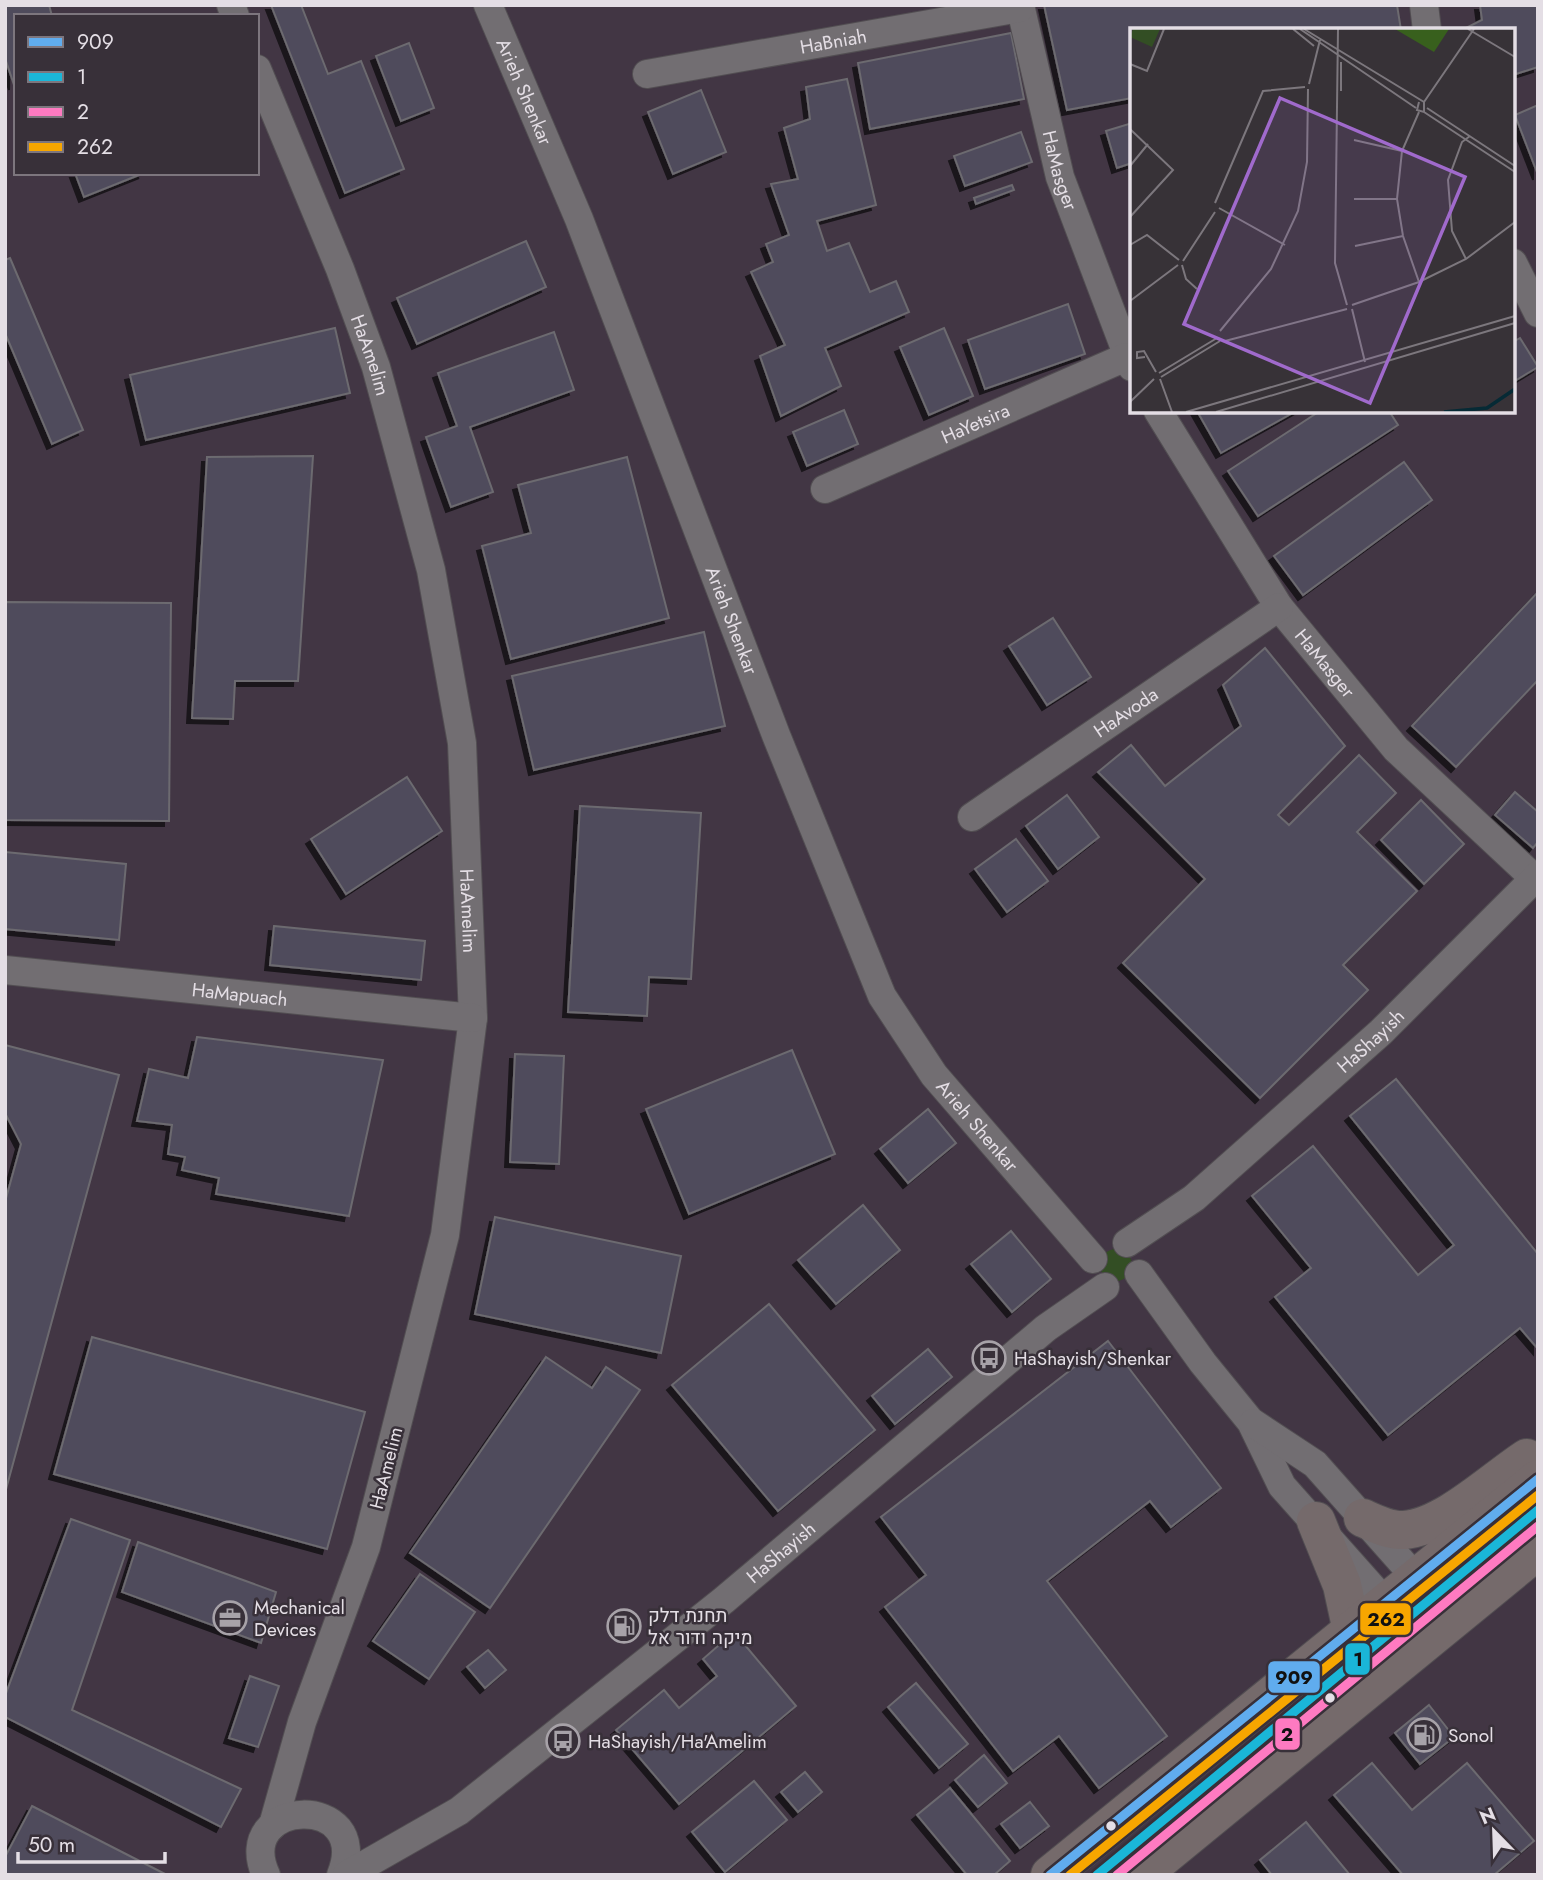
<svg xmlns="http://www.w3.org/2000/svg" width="1543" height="1880" viewBox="0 0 1543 1880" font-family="Jost,Heebo,sans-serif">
<defs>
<filter id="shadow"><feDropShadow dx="-5" dy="5" stdDeviation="0" flood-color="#0009"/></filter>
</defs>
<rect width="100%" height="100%" fill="#373237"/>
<path fill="#423644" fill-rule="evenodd" d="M5 5H1538V1875H5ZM16 16H257V173H16ZM1132 30H1513V411H1132Z"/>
<circle fill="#334e24" cx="1116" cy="1265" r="16"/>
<g fill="#4f4b5c" stroke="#6c6a6f" stroke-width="2" filter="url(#shadow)">
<path d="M5 5H49L52 16H16L14 85 5 58Z"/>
<path d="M271 5H301L328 74 361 61 404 169 345 193Z"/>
<path d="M1044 5H1397L1401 30H1132V98L1067 110Z"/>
<path d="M1480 5H1538V67L1513 75V30H1462L1482 20Z"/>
<path d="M1011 33 1024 99 870 129 858 63Z"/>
<path d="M409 43 434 108 401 121 376 56Z"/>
<path d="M847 79 876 205 817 221 827 251 849 243 870 292 896 281 909 312 825 348 841 386 781 416 760 356 785 345 751 272 773 262 766 244 789 235 771 184 798 179 784 128 810 119 806 87Z"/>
<path d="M701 90 726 152 673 174 648 112Z"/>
<path d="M1538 105V175L1515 115Z"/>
<path d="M1132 123V163L1117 168 1106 131Z"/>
<path d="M1021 132 1032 162 965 186 954 156Z"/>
<path d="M75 173H144L84 197Z"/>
<path d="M1012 185 1014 190 976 204 974 198Z"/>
<path d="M526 241 546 287 417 344 397 298Z"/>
<path d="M10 258 83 430 52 444 5 333V260Z"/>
<path d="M1068 304 1085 354 985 389 968 340Z"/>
<path d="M335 328 350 393 146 440 130 375Z"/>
<path d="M944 328 973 396 929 415 900 347Z"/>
<path d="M554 332 574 390 470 427 493 492 451 507 426 437 457 426 438 373Z"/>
<path d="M1520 338 1538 367 1513 382V342Z"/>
<path d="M844 410 858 444 807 466 793 432Z"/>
<path d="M1197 411H1296L1221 453Z"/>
<path d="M1320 411H1389L1398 425 1258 516 1228 471Z"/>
<path d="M313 456 298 681H235L233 719 192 718 207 457Z"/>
<path d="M627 457 669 618 511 659 482 546 531 533 518 485Z"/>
<path d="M1404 462 1432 500 1303 595 1274 556Z"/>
<path d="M1538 592V680L1456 767 1412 726Z"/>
<path d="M5 602 171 603 169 821 5 820Z"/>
<path d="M1053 618 1091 677 1047 705 1009 646Z"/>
<path d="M704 632 725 726 534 770 512 676Z"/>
<path d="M1265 648 1345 746 1278 815 1289 825 1359 755 1396 793 1357 832 1417 891 1343 965 1368 990 1260 1098 1123 963 1205 879 1098 772 1131 745 1165 786 1241 726 1223 685Z"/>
<path d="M407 777 442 831 346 894 311 839Z"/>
<path d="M1515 792 1538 812V842L1533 848 1495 815Z"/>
<path d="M1067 795 1099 837 1058 869 1026 826Z"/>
<path d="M1421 800 1464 844 1424 884 1381 840Z"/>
<path d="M580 806 701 813 691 979 649 977 647 1016 568 1012Z"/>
<path d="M1016 839 1048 881 1007 912 975 869Z"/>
<path d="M5 852 126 864 119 940 5 929Z"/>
<path d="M274 926 425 941 421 980 270 965Z"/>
<path d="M197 1037 383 1060 349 1216 216 1194 219 1178 182 1170 185 1157 168 1154 172 1125 137 1121 149 1069 188 1078Z"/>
<path d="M5 1045 119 1075 5 1493V1202L21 1144 5 1113Z"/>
<path d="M792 1050 835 1154 689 1214 646 1109Z"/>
<path d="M515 1054 564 1056 559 1164 510 1162Z"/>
<path d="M1396 1079 1538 1254V1349L1520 1328 1388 1435 1275 1297 1311 1268 1252 1196 1313 1146 1418 1275 1454 1245 1350 1116Z"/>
<path d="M928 1109 956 1143 908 1183 880 1149Z"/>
<path d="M863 1205 900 1250 836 1304 798 1260Z"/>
<path d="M495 1217 681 1256 661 1353 475 1314Z"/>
<path d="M1011 1231 1051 1279 1012 1312 971 1264Z"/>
<path d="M769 1304 875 1430 778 1511 672 1385Z"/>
<path d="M92 1337 365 1412 327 1549 54 1474Z"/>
<path d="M1108 1341 1221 1488 1171 1527 1150 1501 1047 1581 1167 1736 1099 1788 1059 1736 1013 1771 885 1607 926 1575 881 1517Z"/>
<path d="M928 1349 952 1377 895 1424 872 1396Z"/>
<path d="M546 1357 592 1388 606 1367 640 1390 490 1608 410 1553Z"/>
<path d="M71 1519 130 1540 72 1710 241 1789 221 1827 5 1717V1696Z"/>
<path d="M138 1542 276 1592 261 1643 122 1592Z"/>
<path d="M420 1574 475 1612 429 1679 373 1641Z"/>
<path d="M734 1632 796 1706 679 1804 616 1730 664 1690 679 1708 717 1676 703 1659Z"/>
<path d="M488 1650 506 1670 485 1688 467 1667Z"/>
<path d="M250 1676 279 1686 258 1747 229 1738Z"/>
<path d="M916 1683 968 1744 939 1768 888 1707Z"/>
<path d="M1429 1705 1454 1737 1420 1764 1395 1733Z"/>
<path d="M984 1755 1007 1783 978 1807 955 1780Z"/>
<path d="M1372 1763 1412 1810 1467 1763 1534 1841 1494 1875H1403L1334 1795Z"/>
<path d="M805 1772 822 1792 798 1812 781 1792Z"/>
<path d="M754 1781 787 1820 725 1872 692 1832Z"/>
<path d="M950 1788 1010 1861 994 1875H967L917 1815Z"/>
<path d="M1030 1802 1049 1826 1020 1848 1001 1824Z"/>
<path d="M32 1806 167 1875H5V1857Z"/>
<path d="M1306 1822 1350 1875H1272L1260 1860Z"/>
</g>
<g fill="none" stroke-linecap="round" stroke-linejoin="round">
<defs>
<g id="minor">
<path d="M231 5 235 16"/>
<path id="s1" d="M488 5 579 219 776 735 882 996 934 1075 1093 1259"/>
<path id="s2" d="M1020 5 1060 177 1132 367"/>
<path d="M1424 5 1427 30"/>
<path id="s3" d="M257 69 340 269 376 367 431 570 462 743 473 1018 445 1235 366 1547 302 1722 273 1825"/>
<path id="s4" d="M647 74 1020 8"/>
<path d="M1513 263 1538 313"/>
<path id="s5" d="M1158 411 1279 607 1396 749 1534 878"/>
<path id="s6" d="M825 489 1126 357"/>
<path id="s7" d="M972 817 1279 607"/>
<path id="s8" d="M5 970 473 1018"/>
<path id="s9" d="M1127 1243 1194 1198 1381 1032 1538 875"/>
<path d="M1139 1274 1203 1363 1251 1422 1282 1486 1386 1603 1406 1619 1438 1632"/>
<path d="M1253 1423 1315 1464 1416 1578 1438 1632"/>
<path d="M266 1875C231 1797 374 1792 341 1875"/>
<path id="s10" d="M347 1875 459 1811 724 1600 1046 1328 1105 1287"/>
</g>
<g id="highway">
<path d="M1363 1518C1376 1524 1390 1531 1404 1530 1445 1527 1493 1480 1527 1458"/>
<path d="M1316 1521 1342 1585 1352 1631"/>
<path d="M1050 1875 1538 1479"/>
<path d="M1141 1875 1538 1550"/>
</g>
</defs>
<use href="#minor" stroke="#524e52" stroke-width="30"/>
<use href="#highway" stroke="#524e52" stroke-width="40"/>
<use href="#minor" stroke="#726e72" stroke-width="28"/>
<use href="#highway" stroke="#756a6b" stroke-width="38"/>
<defs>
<path id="bus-1" d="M1050 1875 1538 1479"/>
<path id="bus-2" d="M1097 1875 1538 1510"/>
<path id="bus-3" d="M1117 1875 1538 1526"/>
<path id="bus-4" d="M1070 1875 1538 1495"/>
</defs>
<use href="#bus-1" stroke="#383039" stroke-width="14"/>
<use href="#bus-2" stroke="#383039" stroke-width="14"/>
<use href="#bus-3" stroke="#383039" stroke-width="14"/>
<use href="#bus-4" stroke="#383039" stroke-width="14"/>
<use href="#bus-1" stroke="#60acee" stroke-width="9"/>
<use href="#bus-2" stroke="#1ab6d8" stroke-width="9"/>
<use href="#bus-3" stroke="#fe7ac1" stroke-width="9"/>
<use href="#bus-4" stroke="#f7a600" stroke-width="9"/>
</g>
<defs>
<symbol id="bus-ring" viewBox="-11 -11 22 22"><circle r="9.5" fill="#383039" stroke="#a7a2a8" stroke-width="1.5"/><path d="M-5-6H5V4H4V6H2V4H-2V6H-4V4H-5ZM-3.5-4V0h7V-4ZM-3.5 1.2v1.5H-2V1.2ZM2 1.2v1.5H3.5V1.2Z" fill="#a7a2a8"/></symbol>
<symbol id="office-ring" viewBox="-11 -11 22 22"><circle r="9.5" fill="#383039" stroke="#a7a2a8" stroke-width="1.5"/><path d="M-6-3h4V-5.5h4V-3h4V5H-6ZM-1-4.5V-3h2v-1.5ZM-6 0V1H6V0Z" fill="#a7a2a8"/></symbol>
<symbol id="fuel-ring" viewBox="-11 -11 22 22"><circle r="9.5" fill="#383039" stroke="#a7a2a8" stroke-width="1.5"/><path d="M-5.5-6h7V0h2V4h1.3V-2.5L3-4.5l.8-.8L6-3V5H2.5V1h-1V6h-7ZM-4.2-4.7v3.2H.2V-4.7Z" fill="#a7a2a8"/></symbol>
</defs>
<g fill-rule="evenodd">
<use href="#bus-ring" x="970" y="1339" width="38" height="38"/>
<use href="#office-ring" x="211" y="1599" width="38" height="38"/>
<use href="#fuel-ring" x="605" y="1607" width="38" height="38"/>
<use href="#fuel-ring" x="1405" y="1716" width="38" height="38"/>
<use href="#bus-ring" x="544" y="1722" width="38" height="38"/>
</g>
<g fill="#e4dee5" stroke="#383039" stroke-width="2.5">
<circle cx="1330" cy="1698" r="6"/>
<circle cx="1111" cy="1826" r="6"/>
</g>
<g text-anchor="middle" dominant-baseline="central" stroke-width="5" stroke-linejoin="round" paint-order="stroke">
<g font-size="19" fill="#e4dee5" stroke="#383039">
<text stroke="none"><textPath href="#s4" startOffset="189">HaBniah</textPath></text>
<text stroke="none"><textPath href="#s1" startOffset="94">Arieh Shenkar</textPath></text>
<text stroke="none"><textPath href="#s2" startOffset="170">HaMasger</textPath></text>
<text stroke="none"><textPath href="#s3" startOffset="308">HaAmelim</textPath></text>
<text stroke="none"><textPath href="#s6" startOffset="164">HaYetsira</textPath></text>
<text stroke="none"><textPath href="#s1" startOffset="662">Arieh Shenkar</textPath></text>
<text stroke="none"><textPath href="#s5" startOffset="303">HaMasger</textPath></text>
<text stroke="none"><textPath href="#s7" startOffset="186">HaAvoda</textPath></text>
<text stroke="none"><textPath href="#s3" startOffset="875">HaAmelim</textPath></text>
<text stroke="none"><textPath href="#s8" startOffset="236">HaMapuach</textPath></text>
<text stroke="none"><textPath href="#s9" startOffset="317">HaShayish</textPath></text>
<text stroke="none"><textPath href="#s1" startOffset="1228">Arieh Shenkar</textPath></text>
<text transform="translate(386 1468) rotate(-76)">HaAmelim</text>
<text stroke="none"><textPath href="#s10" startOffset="542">HaShayish</textPath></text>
</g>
<g font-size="19" fill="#e4dee5" stroke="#383039" text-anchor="start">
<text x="1014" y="1358">HaShayish/Shenkar</text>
<text x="254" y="1607">Mechanical<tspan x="254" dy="22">Devices</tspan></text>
<text x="648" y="1615">תחנת דלק<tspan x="648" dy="22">מיקה ודור אל</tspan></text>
<text x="1448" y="1735">Sonol</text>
<text x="588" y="1741">HaShayish/Ha'Amelim</text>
</g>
</g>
<g transform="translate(1130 28)">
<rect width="385" height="385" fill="#373237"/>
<path d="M3 1H30L22 19 0 9Z" fill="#334e24"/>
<path d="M265 1H319L304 24Z" fill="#38601d"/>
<path fill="none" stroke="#062a35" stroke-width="3.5" d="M314 384 357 380 385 361"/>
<path fill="none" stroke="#7c777d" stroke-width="2" d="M163 1 184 18M170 1 286 80M174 1 294 74V84L287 82 289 74M208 1 205 235 217 277M338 1 385 29M0 36 17 43 34 1M179 56 190 12M211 63V34M294 74 344 1M297 80 385 138M289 84 272 123 267 171 273 208 289 254M294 84 385 144M0 101 43 142 0 189M224 112 272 123M0 138 18 116M224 171H267M85 175 133 63 175 59M89 180 155 217M0 217 17 207 49 232M225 218 273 208M336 231 322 203 318 152 332 114 340 108M53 233 85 184M52 237 56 251 67 261M0 273 48 237M222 277 289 254 336 231 385 194M222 281 235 334M90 303 141 241 168 183 177 134 178 61M95 313 217 281M15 329 7 330V324L14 323 26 344M29 345 87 310M31 349 90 313M30 351 42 384M0 374 24 351M56 384 385 288M86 384 385 295"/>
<path fill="#a06acc" fill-opacity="0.15" stroke="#a06acc" stroke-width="3.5" d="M150 70 335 149 240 375 54 296Z"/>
<rect width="385" height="385" fill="none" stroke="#e4dee5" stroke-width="3.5"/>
</g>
<g stroke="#383039" stroke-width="2.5">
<rect x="1359" y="1602" width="53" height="34" rx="7" fill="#f7a600"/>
<rect x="1344" y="1642" width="27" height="34" rx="7" fill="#1ab6d8"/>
<rect x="1267" y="1660" width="54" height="34" rx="7" fill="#60acee"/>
<rect x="1274" y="1717" width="27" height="34" rx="7" fill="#fe7ac1"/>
</g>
<g font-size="19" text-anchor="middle" font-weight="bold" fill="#111">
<text x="1386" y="1626">262</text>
<text x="1358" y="1666">1</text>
<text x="1294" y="1684">909</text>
<text x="1287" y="1741">2</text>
</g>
<rect width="1543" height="1880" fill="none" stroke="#e4dee5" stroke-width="14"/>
<rect x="14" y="14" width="245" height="161" fill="#383039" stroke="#7d767e" stroke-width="2"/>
<rect x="28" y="37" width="35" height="10" fill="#60acee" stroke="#7d767e" stroke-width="2"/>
<text x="77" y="49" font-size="21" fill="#e4dee5">909</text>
<rect x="28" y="72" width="35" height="10" fill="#1ab6d8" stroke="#7d767e" stroke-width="2"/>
<text x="77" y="84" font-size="21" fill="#e4dee5">1</text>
<rect x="28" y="107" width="35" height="10" fill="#fe7ac1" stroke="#7d767e" stroke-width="2"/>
<text x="77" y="119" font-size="21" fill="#e4dee5">2</text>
<rect x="28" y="142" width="35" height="10" fill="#f7a600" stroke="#7d767e" stroke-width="2"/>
<text x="77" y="154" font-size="21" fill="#e4dee5">262</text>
<g transform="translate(1494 1831) rotate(337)" stroke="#383039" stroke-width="5" paint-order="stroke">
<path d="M0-5L12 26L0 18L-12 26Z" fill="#e4dee5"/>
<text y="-10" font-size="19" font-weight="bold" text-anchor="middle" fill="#e4dee5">N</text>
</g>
<path d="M18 1852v10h147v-10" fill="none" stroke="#e4dee5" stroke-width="3.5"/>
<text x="28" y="1852" font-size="21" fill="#e4dee5" stroke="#383039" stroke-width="5" paint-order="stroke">50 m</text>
</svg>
